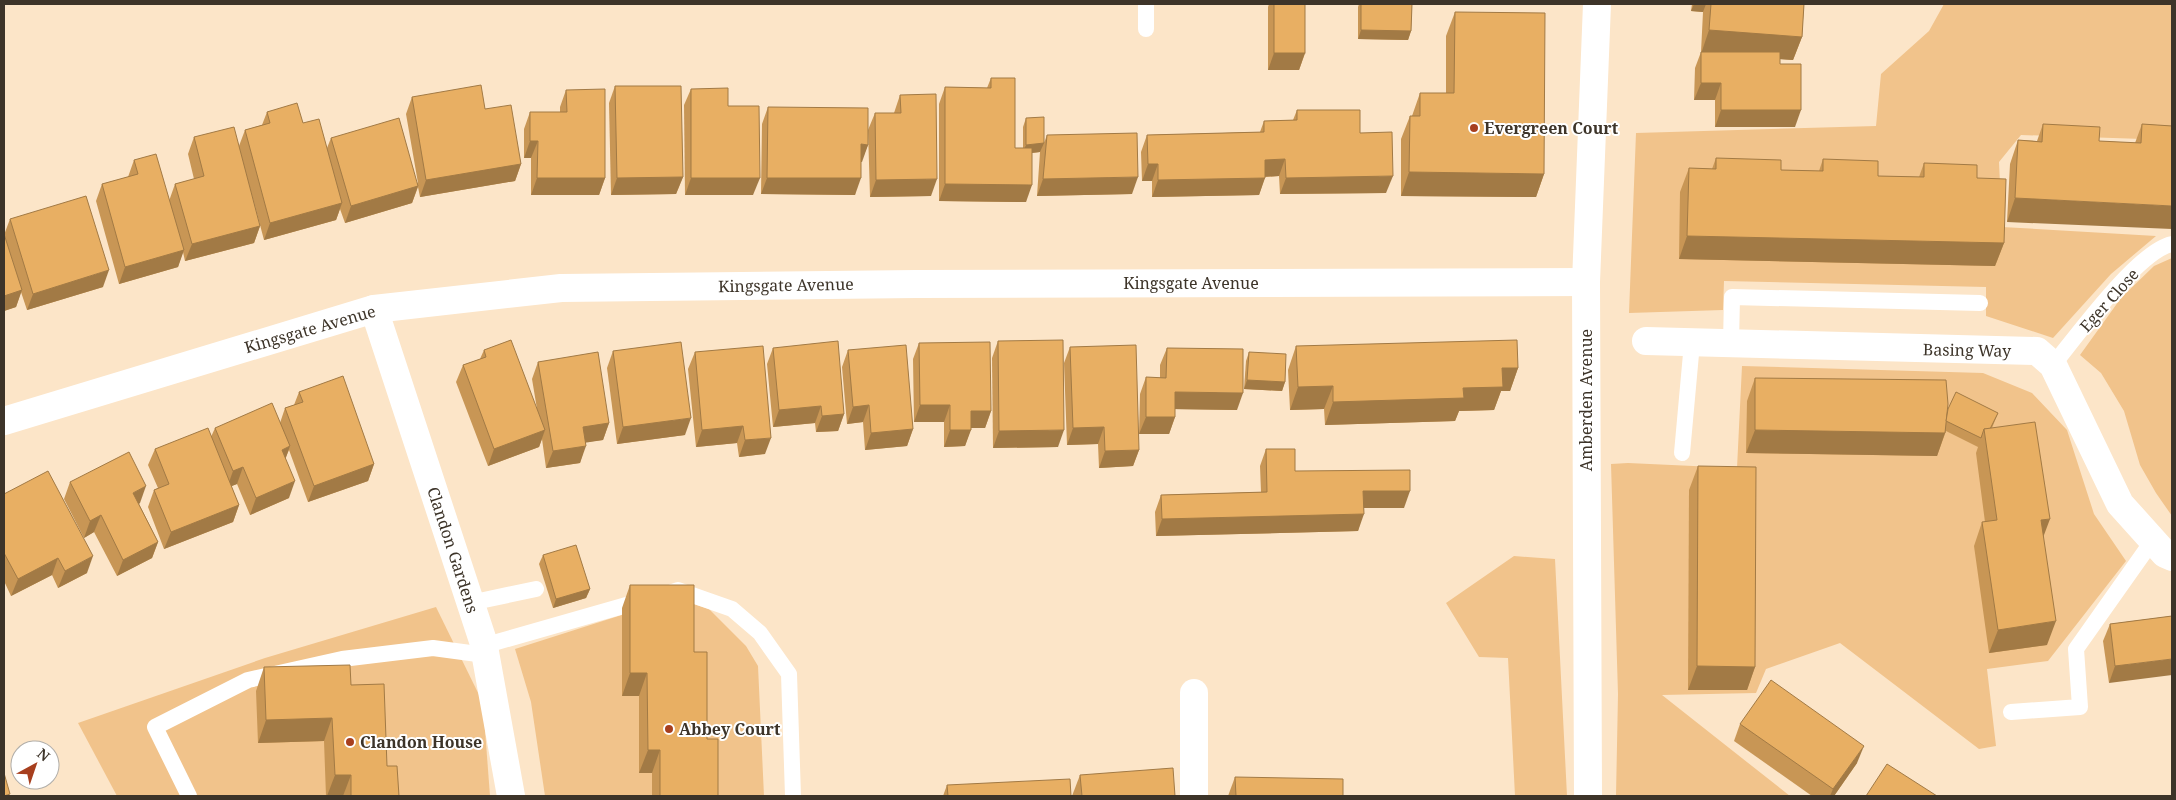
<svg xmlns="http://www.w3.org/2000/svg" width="2176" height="800" viewBox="0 0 2176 800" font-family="'Noto Serif',serif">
<rect width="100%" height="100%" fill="#fce5c8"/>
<g fill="#f1c38b">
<path d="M1944 4H2172V140L2021 135 1999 162 2002 227 2156 236 2111 274 2053 338 1986 316V287L1724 281 1723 310 1629 313 1636 133 1876 126 1881 74 1929 31Z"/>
<path d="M2172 258V516L2156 493 2140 465 2124 411 2101 373 2080 355 2121 298 2154 266Z"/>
<path d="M1742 366 1983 373 2032 393 2067 430 2094 514 2126 561 2048 661 1987 669 1996 746 1979 749 1840 643 1766 669 1756 693 1662 695 1790 796H1616L1618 694 1611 464 1628 463 1737 468Z"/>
<path d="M1514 556 1555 559 1567 796H1515L1508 658 1479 657 1446 603Z"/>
<path d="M675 598 709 609 746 646 758 666 764 796H545L531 702 515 649Z"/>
<path d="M436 607 483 703 490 796H117L78 723 265 658Z"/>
</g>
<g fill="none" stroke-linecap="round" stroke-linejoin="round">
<g stroke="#fff" stroke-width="16">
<path d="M1146 29V4"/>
<path d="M1731 343 1732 297 1980 303"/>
<path d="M2053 365C2076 337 2139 250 2172 244"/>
<path d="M1682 453 1692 343"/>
<path d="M672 592 678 590 732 609 760 633 789 674 793 796"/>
<path d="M470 603 536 589"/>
<path d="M483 646 644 600"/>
<path d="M2011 712 2080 707 2076 649 2153 540"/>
<path d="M189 796 155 727 248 680 342 659 433 648 485 655"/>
</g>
<g stroke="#fff" stroke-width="28">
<path d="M374 309 483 641 511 796"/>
<path d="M1646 341 2037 351 2053 365 2120 504 2165 554 2172 557"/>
<path d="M4 421 374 309 561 288 916 284 1586 282"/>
<path d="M1194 693V796"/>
<path d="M1588 796 1586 282 1597 4"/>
</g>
</g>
<g fill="#c89655">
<path d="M1269 4H1305V53L1299 70H1268V7Z"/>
<path d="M1359 4H1412L1411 31 1408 40 1358 39V7Z"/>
<path d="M1692 4H1804L1802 37 1793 60 1780 59V64L1795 127H1715V100H1694L1695 68 1701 52 1703 12 1691 11Z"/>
<path d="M1455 12 1544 174 1536 197 1401 196V139L1410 116H1412L1420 93H1446V36Z"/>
<path d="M991 78 1015 148H1023V127L1026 118 1044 143 1047 135 1132 194 1037 196 1040 152 1032 153 1026 202 939 201V104L945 87 987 88Z"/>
<path d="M615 86 683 177 676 194 611 195 609 103Z"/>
<path d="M691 89 728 106 753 195H685L684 105Z"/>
<path d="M566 90 605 178 599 195H531V158H524V129L530 112H560V107Z"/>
<path d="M900 95 931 196 870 197 868 130 875 113H894Z"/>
<path d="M412 97 485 109 521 164 515 181 420 197 418 187 412 203 345 223 340 209 336 220 264 240 251 191 260 226 254 243 185 261 183 252 178 267 119 284 96 201 102 184 128 177 134 160 169 201 175 184 194 179 188 154 194 137 239 146 245 130 262 125 267 112 303 123 327 148 331 138 418 183 406 114Z"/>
<path d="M768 107 868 145 861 162 855 195 761 194 762 124Z"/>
<path d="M1297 110 1360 133 1386 193 1280 194 1279 176 1265 177 1259 195 1152 197V181H1142L1141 152 1147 135 1260 132 1264 121 1293 120Z"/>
<path d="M2043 124 2099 141 2135 143 2142 124 2172 126 2007 222 2010 164 2018 140 2037 141Z"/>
<path d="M1716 158 1781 170 1819 171 1823 159 1878 176 1919 177 1924 163 1977 178 2004 243 1995 266 1679 259 1680 192 1689 168 1712 169Z"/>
<path d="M10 219 103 287 27 310 21 292 16 307 4 311V234V235Z"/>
<path d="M998 341 1058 447 993 448 992 358Z"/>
<path d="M919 343 991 411 985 428H971L965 446 944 447V422H914L913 359Z"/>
<path d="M1296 346 1518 368 1510 391H1501L1494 410 1459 411 1455 421 1325 425 1324 409 1290 410 1288 370Z"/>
<path d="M1070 347 1139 450 1133 466 1099 468 1098 444 1067 445 1064 363Z"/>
<path d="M773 348 844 414 838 431 816 432 815 423 773 427 767 364Z"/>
<path d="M1167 348 1237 410 1175 409V417L1169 434H1139L1140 394 1146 377 1160 378V365Z"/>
<path d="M484 350 537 409 532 379 538 362 609 423 603 440 586 442 580 463 546 468 542 439 539 447 488 466 456 382 463 365 480 359Z"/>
<path d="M848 350 913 429 907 446 865 450 863 422 847 424 842 367Z"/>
<path d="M613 351 685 435 617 444 607 368Z"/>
<path d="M695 352 765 454 739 457 737 443 696 447 688 369Z"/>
<path d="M1249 352 1285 382 1282 391 1244 389 1246 361Z"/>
<path d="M1755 378 1948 409 1998 413 1992 428 2043 537 2047 645 1989 653 1974 546 1982 522H1985L1976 453 1978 447 1946 431 1937 456 1746 453 1747 401Z"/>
<path d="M299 392 374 464 368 481 308 502 289 450 285 459 289 498 250 515 237 484 231 486 239 505 233 522 164 549 148 507 154 490 158 488 148 465 155 449 211 437 215 428 280 423 285 408 294 405Z"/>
<path d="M1266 449 1295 471 1404 508H1364L1358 531 1156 536 1155 512 1161 495 1261 492 1260 466Z"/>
<path d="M1698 466 1755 667 1747 690H1688L1689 490Z"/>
<path d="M70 482 140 503 139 504 158 542 152 558 117 576 94 532 84 538 64 499Z"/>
<path d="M4 494 87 573 58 588 52 575 11 596 4 581Z"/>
<path d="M543 555 590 589 586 598 553 608 539 564Z"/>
<path d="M630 585 694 652 707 739 718 796H652V773H639V696H622V608Z"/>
<path d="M2172 616 2109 683 2103 641 2110 624Z"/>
<path d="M264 667 351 685 387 766 399 796H326L324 741 258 743 256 691Z"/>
<path d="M1740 724 1857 763 1834 796H1812L1734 741Z"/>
<path d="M1080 775 1175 796H1072Z"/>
<path d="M1235 777 1343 796H1228Z"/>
<path d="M947 785 1071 796H943Z"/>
</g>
<g fill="#a27a45">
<path d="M1694 4H1706L1703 12 1691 11Z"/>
<path d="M1361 30 1411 31 1408 40 1358 39Z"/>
<path d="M1709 30 1802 37 1793 60 1701 54Z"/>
<path d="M1274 53H1305L1299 70H1268Z"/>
<path d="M1701 83H1721L1715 100H1694Z"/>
<path d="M1721 110H1801L1795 127H1715Z"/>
<path d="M530 141H538L531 158H524Z"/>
<path d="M1044 143 1040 152 1022 154 1026 145Z"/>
<path d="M861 144 868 145 862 162 855 161Z"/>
<path d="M1285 159 1279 176 1259 177 1265 160Z"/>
<path d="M521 164 515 181 420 197 426 180Z"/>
<path d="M1148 164H1158L1152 181H1142Z"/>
<path d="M1409 172 1544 174 1536 197 1401 196Z"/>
<path d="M1393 176 1386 193 1280 194 1286 178Z"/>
<path d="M683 177 676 194 611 195 617 178Z"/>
<path d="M1138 177 1132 194 1037 196 1043 179Z"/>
<path d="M537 178H605L599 195H531Z"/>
<path d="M691 178H760L753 195H685Z"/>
<path d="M767 178H861L855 195 761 194Z"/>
<path d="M1265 178 1259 195 1152 197 1158 180Z"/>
<path d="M937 179 931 196 870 197 876 180Z"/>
<path d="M945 184 1032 185 1026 202 939 201Z"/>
<path d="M418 186 412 203 345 223 351 206Z"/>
<path d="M2015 198 2172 206V229L2007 222Z"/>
<path d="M342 203 336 220 264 240 270 223Z"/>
<path d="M260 226 254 243 185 261 192 244Z"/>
<path d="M1687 236 2004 243 1995 266 1679 259Z"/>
<path d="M184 250 178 267 119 284 125 267Z"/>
<path d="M109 270 103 287 27 310 33 294Z"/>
<path d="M22 290 16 307 4 311V296Z"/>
<path d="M1502 368H1518L1510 391H1501L1494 410 1459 411 1455 421 1325 425 1333 402 1463 388Z"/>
<path d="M1247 380 1285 382 1282 391 1244 389Z"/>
<path d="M1333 386 1324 409 1290 410 1298 387Z"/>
<path d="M1175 392 1243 393 1237 410 1169 409Z"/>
<path d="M869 405 863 422 847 424 853 407Z"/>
<path d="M920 405H950L944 422H914Z"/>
<path d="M821 406 815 423 773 427 779 410Z"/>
<path d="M971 411H991L985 428H965Z"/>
<path d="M844 414 838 431 816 432 822 416Z"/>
<path d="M1146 417H1175L1169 434H1139Z"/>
<path d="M691 418 685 435 617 444 623 427Z"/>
<path d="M609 423 603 440 577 444 583 427Z"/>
<path d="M743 426 737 443 696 447 702 430Z"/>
<path d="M1104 427 1098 444 1067 445 1073 428Z"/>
<path d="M913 429 907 446 865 450 871 433Z"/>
<path d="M545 430 539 447 488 466 494 449Z"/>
<path d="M950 430H971L965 446 944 447Z"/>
<path d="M1064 430 1058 447 993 448 999 431Z"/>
<path d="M1755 430 1945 433 1937 456 1746 453Z"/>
<path d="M771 438 765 454 739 457 745 440Z"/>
<path d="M290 446 284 463 282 450Z"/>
<path d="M586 446 580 463 546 468 553 451Z"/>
<path d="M1139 450 1133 466 1099 468 1105 451Z"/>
<path d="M374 464 368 481 308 502 314 486Z"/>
<path d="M243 467 237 484 227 488 233 471Z"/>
<path d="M295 481 289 498 250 515 256 498Z"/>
<path d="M146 486 140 503 127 509 133 493Z"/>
<path d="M1363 491H1410L1404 508H1357Z"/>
<path d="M239 505 233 522 164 549 171 532Z"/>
<path d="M1364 514 1358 531 1156 536 1162 519Z"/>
<path d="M101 515 94 532 84 538 90 521Z"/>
<path d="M2050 519 2041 543V520Z"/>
<path d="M158 542 152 558 117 576 123 560Z"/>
<path d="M93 556 87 573 58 588 65 571Z"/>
<path d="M58 558 52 575 11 596 18 579Z"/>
<path d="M590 589 586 598 553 608 556 599Z"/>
<path d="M2056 621 2047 645 1989 653 1998 630Z"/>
<path d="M2172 659V675L2109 683 2115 666Z"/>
<path d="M1697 666 1755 667 1747 690H1688Z"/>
<path d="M630 673H647L639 696H622Z"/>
<path d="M332 718 324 741 258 743 266 720Z"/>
<path d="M1864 746 1857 763 1834 796H1830L1833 789Z"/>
<path d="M648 750H660L652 773H639Z"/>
<path d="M335 775H351L343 796H327Z"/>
</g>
<g fill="#e8af63" stroke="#a27a45">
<rect x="1274" y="4" width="31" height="49"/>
<path d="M1361 4H1412L1411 31 1361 30Z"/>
<path d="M1711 4H1804L1802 37 1709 30Z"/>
<path d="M1455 12 1545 13 1544 174 1409 172 1410 116H1420V93H1454Z"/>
<path d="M1701 52H1780V64H1801V110H1721V83H1701Z"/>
<path d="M991 78H1015V148H1032V185L945 184V87L991 88Z"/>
<path d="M481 85 485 109 511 105 521 164 426 180 412 97Z"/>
<path d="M615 86H681L683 177 617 178Z"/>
<path d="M728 88V106H759L760 178H691V89Z"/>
<path d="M605 89V178H537L538 141H530V112H567L566 90Z"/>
<path d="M936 94 937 179 876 180 875 113H901L900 95Z"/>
<path d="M297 103 303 123 319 119 342 203 270 223 245 130 270 123 267 112Z"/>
<path d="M768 107 868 108V145L861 144V178H767Z"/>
<path d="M1297 110H1360V133L1392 132 1393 176 1286 178 1285 159 1265 160V178L1158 180V164H1148L1147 135 1264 132V121L1297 120Z"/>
<path d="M1044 117V143L1026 145V118Z"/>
<path d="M399 118 418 186 351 206 331 138Z"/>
<path d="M2043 124 2100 127 2099 141 2141 143 2142 124 2172 126V206L2015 198 2018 140 2042 142Z"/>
<path d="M234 127 260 226 192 244 175 184 204 176 194 137Z"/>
<path d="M1137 133 1138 177 1043 179 1047 135Z"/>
<path d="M156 154 184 250 125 267 102 184 138 174 134 160Z"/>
<path d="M1716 158 1781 160V170L1823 171V159L1878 161V176L1924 177V163L1977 165V178L2006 179 2004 243 1687 236 1689 168 1716 169Z"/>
<path d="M86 196 109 270 33 294 10 219Z"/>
<path d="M4 234 22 290 4 296Z"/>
<path d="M511 340 545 430 494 449 463 365 486 357 484 350Z"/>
<path d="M1063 340 1064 430 999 431 998 341Z"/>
<path d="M1517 340 1518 368H1502L1503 387 1463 388 1464 398 1333 402V386L1298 387 1296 346Z"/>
<path d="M838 341 844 414 822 416 821 406 779 410 773 348Z"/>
<path d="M681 342 691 418 623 427 613 351Z"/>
<path d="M990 342 991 411H971V430H950V405H920L919 343Z"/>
<path d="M906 345 913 429 871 433 869 405 853 407 848 350Z"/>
<path d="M1136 345 1139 450 1105 451 1104 427 1073 428 1070 347Z"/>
<path d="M763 346 771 438 745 440 743 426 702 430 695 352Z"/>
<path d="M1167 348 1243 349V393L1175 392V417H1146V377L1166 378Z"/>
<path d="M598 352 609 423 583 427 586 446 553 451 538 362Z"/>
<path d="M1249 352 1286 354 1285 382 1247 380Z"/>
<path d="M343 376 374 464 314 486 285 408 303 402 299 392Z"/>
<path d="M1755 378 1946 380 1948 404 1945 433 1755 430Z"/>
<path d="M1956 392 1998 413 1990 429H1984L1981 438 1946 421 1948 409Z"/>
<path d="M272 403 290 446 282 450 295 481 256 498 243 467 233 471 215 428Z"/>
<path d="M2035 422 2050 519 2041 520 2056 621 1998 630 1982 522 1997 520 1984 429Z"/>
<path d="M208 428 239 505 171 532 154 490 169 484 155 449Z"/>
<path d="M1266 449H1295V471L1410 470V491H1363L1364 514 1162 519 1161 495 1267 492Z"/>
<path d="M129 452 146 486 133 493 158 542 123 560 101 515 90 521 70 482Z"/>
<path d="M1698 466 1756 467 1755 667 1697 666Z"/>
<path d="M48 471 93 556 65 571 58 558 18 579 4 553V494Z"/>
<path d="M576 545 590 589 556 599 543 555Z"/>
<path d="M630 585H694V652H707V739H718V796H660V750H648L647 673H630Z"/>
<path d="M2172 616V659L2115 666 2110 624Z"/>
<path d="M350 665 351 685 384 684 387 766H397L399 796H351V775H335L332 718 266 720 264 667Z"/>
<path d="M1771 680 1864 746 1833 789 1740 724Z"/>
<path d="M1887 764 1937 796H1866Z"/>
<path d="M1173 768 1175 796H1082L1080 775Z"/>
<path d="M4 773 10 794 4 796Z"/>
<path d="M1235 777 1343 779V796H1236Z"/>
<path d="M1070 779 1071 796H948L947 785Z"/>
</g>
<g fill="#a73f1e" stroke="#fff" stroke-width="2">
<circle cx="1474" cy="128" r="5"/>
<circle cx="669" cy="729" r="5"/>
<circle cx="350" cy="742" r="5"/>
</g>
<g text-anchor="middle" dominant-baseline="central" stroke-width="4" stroke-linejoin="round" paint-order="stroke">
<g font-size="16" font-weight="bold" fill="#3d3429" stroke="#fff" text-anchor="start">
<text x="1484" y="128">Evergreen Court</text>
<text x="679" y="729">Abbey Court</text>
<text x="360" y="742">Clandon House</text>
</g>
<g font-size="16" fill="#3d3429" stroke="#fff">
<text x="1191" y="283">Kingsgate Avenue</text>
<text transform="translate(786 285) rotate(-1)">Kingsgate Avenue</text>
<text transform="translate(2109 300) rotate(-48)">Eger Close</text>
<text transform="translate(310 329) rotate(-16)">Kingsgate Avenue</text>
<text transform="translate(1967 350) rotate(1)">Basing Way</text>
<text transform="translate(1586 400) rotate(-90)">Amberden Avenue</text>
<text transform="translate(453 550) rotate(72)">Clandon Gardens</text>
</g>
</g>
<rect width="2176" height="800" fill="none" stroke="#3d3429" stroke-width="10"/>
<g transform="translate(35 765) rotate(40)"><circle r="24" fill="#ffffff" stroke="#b1aea9"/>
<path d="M0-4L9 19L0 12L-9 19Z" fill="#a73f1e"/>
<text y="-8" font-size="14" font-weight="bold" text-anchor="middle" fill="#3d3429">N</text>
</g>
</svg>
